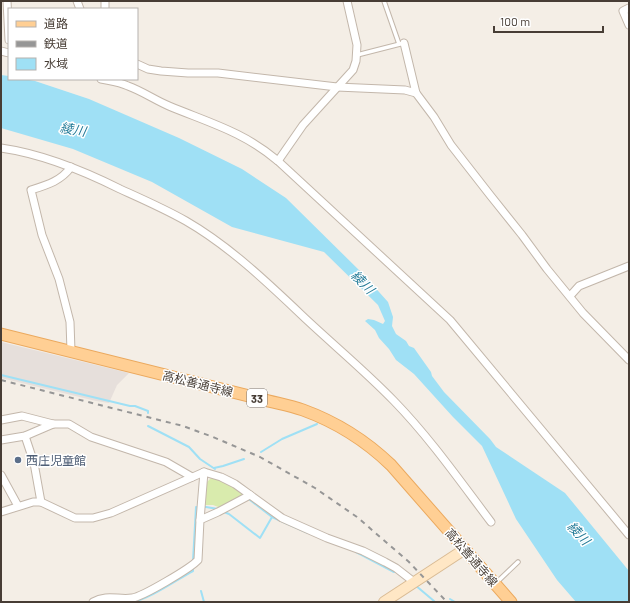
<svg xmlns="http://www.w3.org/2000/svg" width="630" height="603" viewBox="0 0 630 603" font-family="Barlow,'Noto Sans JP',sans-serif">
<rect width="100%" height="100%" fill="#f4eee6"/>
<path fill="#e6dfdb" d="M1 342 129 373 117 385 109 403 96 401 1 378Z"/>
<path fill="#d9ebad" d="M211 478C227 482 231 484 243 495L221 508 213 505H204L206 483Z"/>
<path fill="#9fe0f5" d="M1 75 9 76V79H23L35 81 89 99 179 138 242 169 286 198 362 273 388 302 393 317 392 326 396 334 406 341 409 346 414 348 431 372 432 376 444 392 490 439 496 447 565 493 629 571V602H576L557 580 516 519 482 446 453 417 414 374 396 360 389 349 379 338 375 330 365 321 368 319 374 320 383 324 385 321 378 305 324 252 232 227 152 182 73 149 1 128Z"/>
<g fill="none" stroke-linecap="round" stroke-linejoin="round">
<g stroke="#9fe0f5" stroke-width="2">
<path d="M1 375 130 406H135L148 411V413"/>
<path d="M148 426 189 447 200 459 215 469"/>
<path d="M261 452 282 439 317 424"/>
<path d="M214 468 223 466 244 459"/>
<path d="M250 500 272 517 308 533"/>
<path d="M224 512 229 514 260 538 272 517"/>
<path d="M356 552 394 572"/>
<path d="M193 561 196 507H206L218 509"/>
<path d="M415 585 434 601"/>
<path d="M201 591 204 602"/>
<path d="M450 599 455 602"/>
<path d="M132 602C150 599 176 580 193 571V567"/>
</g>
<defs>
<g id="service">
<path d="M384 1 399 44"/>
<path d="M357 55 404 43"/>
<path d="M496 583 518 562"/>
</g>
<g id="minor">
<path d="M7 1 9 40"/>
<path d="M77 1 80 9"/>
<path d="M629 8 623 11 629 25"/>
<path d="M105 9V1"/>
<path d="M404 43 416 93 434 117 451 145 490 195 522 235 547 269 583 313 629 360"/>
<path d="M1 51 9 53"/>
<path d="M137 64 148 69 161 71 188 73H218L337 87 405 90 416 93"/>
<path d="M101 79C110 81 119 82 128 86 142 91 155 100 169 106 210 123 244 132 278 161L450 320 629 535"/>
<path d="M1 148C43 154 82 170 120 189 142 199 165 209 186 221 231 247 270 285 308 321 337 348 367 373 394 401 430 438 460 481 491 522"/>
<path d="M278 161 303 125 353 70 356 61 357 45 347 1"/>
<path d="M570 296 579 286 629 266"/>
<path d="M71 351 70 322 59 279 42 235 31 190C47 185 61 181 71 167"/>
<path d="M1 420 22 416 53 424"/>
<path d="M25 436 34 463 41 502"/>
<path d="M1 440 25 436 53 424H69L91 437 166 462 192 477"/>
<path d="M1 475 18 506"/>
<path d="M1 512 33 502H41L75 518H93L111 513 204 472 221 477 235 484 282 518 327 538 363 551 385 562 396 568 414 582"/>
<path d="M200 520 204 472"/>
<path d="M93 602C107 594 118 600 132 598 142 597 191 568 198 560L200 520 218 512 250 495"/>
</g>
<path id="secondary" d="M384 602 465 549"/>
<path id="primary" d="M1 334 261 399C275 403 289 405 303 410 336 422 365 440 391 465L511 602"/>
</defs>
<use href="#service" stroke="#c3b7ab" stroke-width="5.5"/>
<use href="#minor" stroke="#c3b7ab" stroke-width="9"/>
<use href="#secondary" stroke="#dabc95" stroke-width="12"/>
<use href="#primary" stroke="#eba95e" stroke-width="13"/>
<use href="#service" stroke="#fff" stroke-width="3.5"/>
<use href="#minor" stroke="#fff" stroke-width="7"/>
<use href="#secondary" stroke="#ffe7c5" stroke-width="10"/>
<use href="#primary" stroke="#ffcf94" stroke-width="11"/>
<path stroke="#969696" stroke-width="2" stroke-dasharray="5 5" stroke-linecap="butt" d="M1 380 183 426 213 437 260 457 315 488 357 517 409 562 447 602"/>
</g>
<circle fill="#5c6f8a" stroke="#fff" stroke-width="1.5" cx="18" cy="460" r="4"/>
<g text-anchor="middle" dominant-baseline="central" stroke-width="3" stroke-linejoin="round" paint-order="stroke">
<rect fill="#fff" stroke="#7e7772" stroke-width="1" x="247" y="389" width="20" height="18" rx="3"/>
<g font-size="11" font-weight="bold" fill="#473d35">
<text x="257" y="398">33</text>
</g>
<g font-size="12" fill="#473d35" stroke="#fff">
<text transform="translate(198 383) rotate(14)">高松善通寺線</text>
<text transform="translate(472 557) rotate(49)">高松善通寺線</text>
</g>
<g font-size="12" fill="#4e5e75" stroke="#fff" text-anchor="start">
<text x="26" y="460">西庄児童館</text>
</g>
<g font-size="13" font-style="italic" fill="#237b98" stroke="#fff">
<text transform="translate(73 129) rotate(10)">綾川</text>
<text transform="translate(363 282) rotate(46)">綾川</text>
<text transform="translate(579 533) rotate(47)">綾川</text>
</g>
</g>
<rect width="630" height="603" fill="none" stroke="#473d35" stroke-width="4"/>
<rect x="8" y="8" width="130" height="72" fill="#ffffff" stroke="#b5b1ae"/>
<rect x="16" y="21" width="20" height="6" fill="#ffcf94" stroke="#b5b1ae"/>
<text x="44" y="28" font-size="12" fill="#473d35">道路</text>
<rect x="16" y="41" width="20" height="6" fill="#969696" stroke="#b5b1ae"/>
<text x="44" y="48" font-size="12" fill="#473d35">鉄道</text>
<rect x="16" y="58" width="20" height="12" fill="#9fe0f5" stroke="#b5b1ae"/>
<text x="44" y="68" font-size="12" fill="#473d35">水域</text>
<path d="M494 26v6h109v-6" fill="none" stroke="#473d35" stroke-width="2"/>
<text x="500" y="26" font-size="12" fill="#473d35" stroke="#ffffff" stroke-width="3" paint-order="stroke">100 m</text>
</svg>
